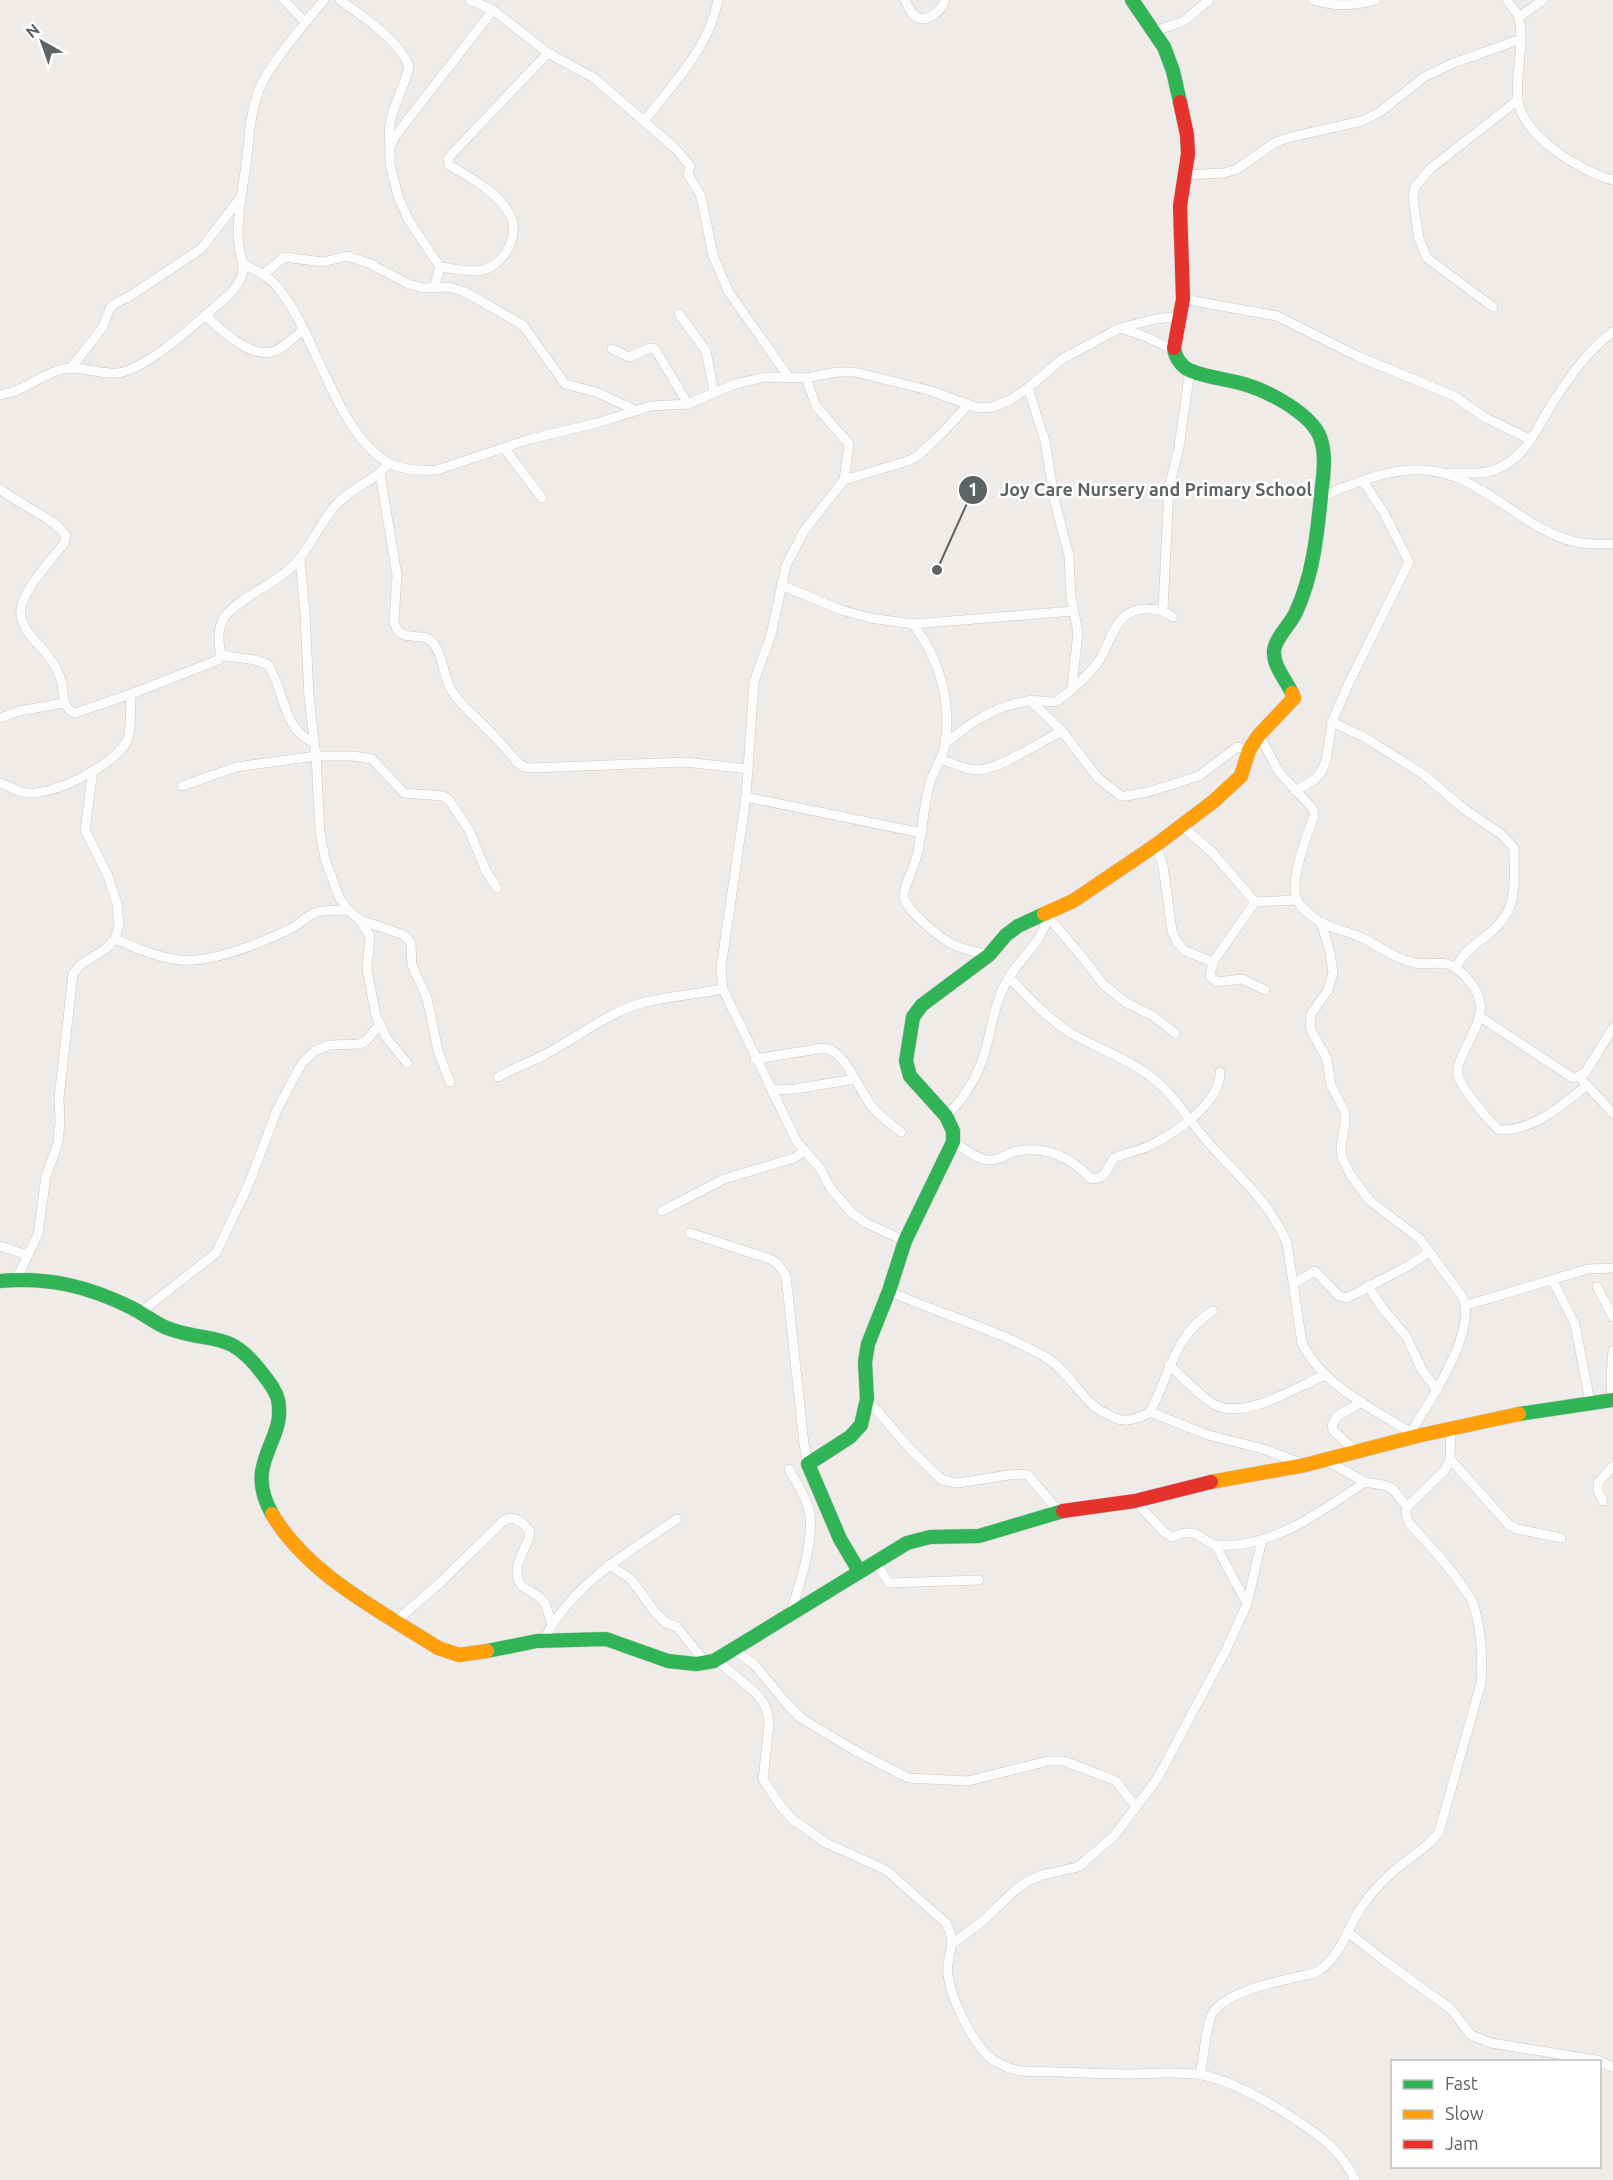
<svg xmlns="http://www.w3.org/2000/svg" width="1613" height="2180" viewBox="0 0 1613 2180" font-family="Ubuntu,sans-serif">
<rect width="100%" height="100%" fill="#eeebe8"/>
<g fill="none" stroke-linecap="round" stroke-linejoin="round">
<defs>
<g id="street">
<path d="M284 0 305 22"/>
<path d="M340 0C364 18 397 38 409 66 403 96 385 113 390 146"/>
<path d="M470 0 493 10 548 53 594 78 676 149 690 166 688 174 701 196 713 255 728 291 788 376"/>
<path d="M905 0C908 5 911 15 917 17 928 23 942 10 945 0"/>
<path d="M1313 0C1335 7 1355 6 1376 0"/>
<path d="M1507 0C1511 6 1518 12 1519 19 1525 45 1515 73 1518 99 1521 135 1581 172 1613 180"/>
<path d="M1519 17 1543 0"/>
<path d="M1155 31 1184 21 1209 0"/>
<path d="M644 121C673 84 709 48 718 0"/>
<path d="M1184 175 1224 173 1237 169 1276 142 1291 137 1362 121 1380 112 1424 77 1451 64 1521 39"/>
<path d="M244 264C255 270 266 275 275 284 317 332 333 428 387 462 401 470 422 471 437 470L530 439 597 423 651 406 688 404 735 384 766 377 806 378 837 372H854L928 390 978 408 993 407 1010 400 1028 388 1062 359 1120 328 1155 319 1182 316"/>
<path d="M440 267C452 268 469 273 482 270 503 266 521 235 510 215 498 192 471 178 449 165L448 158 548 53"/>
<path d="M264 274 284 257 323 262 347 256 368 263 409 284 423 288 449 287 465 292 523 325 565 384 596 392 637 411"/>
<path d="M434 288 440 267 408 219 398 196 390 164V147L396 135 493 10"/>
<path d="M1183 299 1277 316 1357 356 1454 396 1484 417 1531 440"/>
<path d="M1493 307 1427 258 1419 239 1413 199 1415 187 1430 169 1518 100"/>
<path d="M679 314 706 351 714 392"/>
<path d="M205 315C220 329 248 357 271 352 282 350 294 337 303 330"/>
<path d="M1121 328 1144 336 1174 350"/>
<path d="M612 349 629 357 650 348 655 349 688 404"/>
<path d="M70 369 103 327 110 308 114 304 130 296 201 249 241 197"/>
<path d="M806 378 816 406 849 444 844 480"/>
<path d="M1028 388 1045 441 1055 502 1069 556 1071 597 1078 632 1072 688"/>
<path d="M0 395C24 391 38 377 59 370 78 364 99 375 118 373 149 369 205 315 230 294 253 267 239 264 238 235 238 212 242 189 246 166 249 140 250 109 261 85 274 59 305 23 324 0"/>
<path d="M504 448 542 498"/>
<path d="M1450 473C1465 473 1483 475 1497 469 1527 457 1539 424 1555 399 1572 374 1589 349 1613 332"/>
<path d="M380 474 397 575 394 622C401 647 422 628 434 644 444 658 443 677 452 691 460 705 473 714 483 725 496 737 507 750 518 763L524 767 531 768 685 762 748 769"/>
<path d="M0 489C16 503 58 520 66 536L64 543C52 560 23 589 21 609 19 618 25 628 30 635 41 648 54 660 60 677 65 689 60 708 75 713L131 694 218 660 221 655C218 642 217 627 226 615 239 599 269 586 286 572 308 554 317 527 335 506 350 488 373 483 389 463"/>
<path d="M1322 496C1350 485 1380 472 1410 470 1477 465 1517 529 1576 542 1589 545 1601 544 1613 544"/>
<path d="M300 560 305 613 309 697 316 756 320 832 325 859 339 897 348 910 360 920 404 935 411 943 412 965 427 998 438 1051 450 1082"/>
<path d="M781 585 841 610 870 618 913 624C939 657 952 703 945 744 943 759 934 769 930 783 923 806 923 831 917 855 915 866 902 889 904 898 908 912 941 939 954 945 965 950 978 952 989 955"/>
<path d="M1163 610 1169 487 1179 447 1190 370"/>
<path d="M913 624 1073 611"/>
<path d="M221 655C234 658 258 658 268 665 285 690 282 729 314 743"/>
<path d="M1030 700 1062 731 1098 778 1121 796H1126L1148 792 1199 776 1237 747 1249 750"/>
<path d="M0 718 19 711 64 703"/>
<path d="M1332 722 1364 737 1423 774 1464 809 1501 834 1514 848C1514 887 1519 912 1485 937 1472 947 1463 953 1456 967"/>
<path d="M1259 735 1279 772 1313 809 1314 816C1307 836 1289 880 1297 900 1300 908 1313 917 1320 922 1331 928 1346 931 1358 936 1379 945 1392 958 1415 963 1434 967 1444 956 1462 973 1493 1004 1479 1019 1463 1054 1460 1060 1457 1068 1458 1075 1461 1088 1489 1121 1499 1130 1533 1131 1561 1106 1586 1086"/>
<path d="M945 744C970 723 996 705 1029 701 1039 699 1048 704 1057 701 1072 690 1087 677 1098 662 1112 642 1115 607 1148 609 1159 609 1164 611 1173 617"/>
<path d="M941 759C952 763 965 770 977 770 998 770 1042 741 1062 731"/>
<path d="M0 783C12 787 22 795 35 793 62 790 114 765 127 741 132 731 130 706 131 694"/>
<path d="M182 786 236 767 316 756H353L372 759 404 793 443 796 449 800 469 830 486 871 497 888"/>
<path d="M1295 791 1314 780 1321 772 1326 761 1332 722 1347 687 1409 562 1384 513 1363 481"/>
<path d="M746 797 922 833"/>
<path d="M1182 826 1213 853 1255 902 1297 900"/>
<path d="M1156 845 1163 866 1172 931 1177 942 1185 951 1213 962"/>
<path d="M1255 902 1213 962 1210 976 1217 982 1242 979 1265 990"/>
<path d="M1048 917 1084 959 1103 984 1125 1002 1153 1016 1175 1033"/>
<path d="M360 920 370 936 367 969 376 1016 386 1037 407 1063"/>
<path d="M1321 922 1330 952 1333 973 1328 990 1311 1014 1310 1022 1311 1030 1327 1059 1331 1085 1345 1112V1123L1341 1146 1342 1158 1350 1174 1369 1200 1420 1239 1462 1296C1479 1330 1429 1402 1411 1432"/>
<path d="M115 939C136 948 158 958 181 960 213 963 258 944 288 930 298 926 305 917 315 913 324 909 338 911 348 910"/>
<path d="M1009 977C1027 996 1046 1017 1069 1032 1094 1047 1122 1056 1146 1073 1175 1093 1191 1125 1215 1150 1244 1182 1269 1202 1287 1243L1302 1343C1323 1387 1377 1411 1417 1436"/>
<path d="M1480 1017 1573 1078 1585 1073 1613 1028"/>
<path d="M755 1059 824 1048C845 1050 860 1092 873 1108 881 1117 892 1125 901 1132"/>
<path d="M498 1077C513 1068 529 1063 544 1055 578 1038 608 1011 646 1002 671 996 697 994 723 989"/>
<path d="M1583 1081 1613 1113"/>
<path d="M772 1090 795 1089 855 1079"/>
<path d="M946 1116C964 1099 975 1081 983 1058 992 1031 993 1004 1008 979 1022 955 1044 942 1048 913"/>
<path d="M953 1142C964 1148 979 1161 991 1160 1001 1160 1009 1152 1018 1151 1046 1146 1071 1157 1090 1178 1107 1181 1106 1168 1114 1158 1125 1153 1138 1151 1149 1146 1174 1134 1221 1103 1220 1072"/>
<path d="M662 1211 724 1179 794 1158 805 1151"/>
<path d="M690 1233 770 1259 778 1264 786 1276 804 1444 808 1464"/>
<path d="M905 1241 866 1223 852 1213 831 1189 820 1168 797 1142 723 989 721 968 746 797 754 682 771 635 786 566 804 531 844 480 908 461 919 455 942 433 968 405"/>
<path d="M0 1246 27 1255"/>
<path d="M16 1280 38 1234 46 1176 58 1143 60 1122 59 1098 73 974 80 965 107 948 115 939 119 925 117 904 108 876 85 830 93 770"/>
<path d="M1553 1281 1575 1324 1590 1402"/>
<path d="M1294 1283 1315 1271 1339 1296 1347 1298 1408 1266 1429 1252"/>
<path d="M1368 1286 1383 1309 1406 1336 1422 1370 1437 1390"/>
<path d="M1597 1287 1613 1317"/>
<path d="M889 1291C939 1314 993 1328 1042 1355 1065 1367 1076 1391 1095 1407 1100 1411 1109 1415 1115 1418 1126 1423 1140 1418 1150 1412 1169 1376 1176 1332 1213 1311"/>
<path d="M1467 1305 1588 1269 1613 1268"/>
<path d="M141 1312 216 1253 248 1186 277 1110 302 1063 315 1051 329 1045 359 1044 366 1041 379 1025"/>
<path d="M1169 1365C1183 1377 1200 1396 1215 1405 1245 1420 1297 1387 1325 1375"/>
<path d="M867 1399 911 1450 942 1480 958 1483 1015 1474 1028 1475 1059 1512"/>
<path d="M1612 1400 1611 1376 1613 1351"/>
<path d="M1150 1412 1208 1435 1263 1449 1303 1464"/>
<path d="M1356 1452 1334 1431 1332 1426 1337 1416 1362 1402"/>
<path d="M1450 1459 1508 1524 1517 1529 1561 1538"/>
<path d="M1325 1460 1365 1482 1383 1485 1393 1489 1407 1507"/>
<path d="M789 1469C795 1481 804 1494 808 1506 817 1537 799 1585 790 1615"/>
<path d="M1135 1501 1164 1532 1172 1537C1202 1524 1200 1544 1219 1545 1272 1549 1323 1510 1365 1482"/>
<path d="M1603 1501 1598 1491V1483L1613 1466"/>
<path d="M1216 1546 1247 1604"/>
<path d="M875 1561 889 1583 979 1580"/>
<path d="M609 1565 631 1579 655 1612 665 1622 677 1627 706 1663"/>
<path d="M395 1622 441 1582 502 1522C513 1513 523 1522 530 1532 529 1545 518 1556 517 1569 516 1592 533 1588 543 1601 547 1606 549 1617 552 1624"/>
<path d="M543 1641C573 1583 624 1555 677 1519"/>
<path d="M734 1650 754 1664 787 1704 801 1718 854 1750 908 1778 968 1781 1048 1761H1064L1116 1781 1136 1807"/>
<path d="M716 1660 755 1692 763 1702 767 1711 769 1724 763 1779 780 1805 792 1819 826 1843 886 1870 946 1923C959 1947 945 1953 948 1975 951 1999 971 2039 988 2056 995 2062 1007 2068 1016 2070 1029 2073 1044 2071 1057 2072 1080 2073 1102 2074 1125 2074 1151 2074 1176 2071 1202 2075 1233 2081 1270 2103 1296 2120 1321 2136 1342 2152 1355 2180"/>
<path d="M1349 1933 1386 1962 1451 2009 1471 2035 1491 2043 1596 2060 1613 2067"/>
<path d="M953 1943 983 1921 1015 1890 1028 1881 1042 1875 1078 1867 1114 1836 1157 1779 1226 1650 1247 1604 1262 1540"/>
<path d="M1200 2075C1204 2058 1205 2032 1211 2016 1222 1990 1290 1979 1315 1973 1343 1957 1347 1925 1365 1902 1373 1890 1386 1878 1397 1868 1412 1856 1427 1848 1439 1832L1481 1683C1483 1659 1481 1616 1469 1596 1452 1569 1430 1546 1409 1523L1406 1515 1407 1507 1445 1470 1450 1459 1451 1429"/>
</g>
<g id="fast">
<path d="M1132 0 1164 47 1173 71 1180 102"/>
<path d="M1174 348C1175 357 1181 366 1189 370 1207 378 1229 379 1247 385 1270 392 1311 414 1320 437 1327 456 1323 476 1321 496 1317 536 1313 575 1296 612 1291 624 1275 638 1274 651 1273 666 1286 680 1292 693"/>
<path d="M0 1281C49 1277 88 1286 132 1308 144 1314 155 1323 167 1328 212 1345 228 1328 262 1373 268 1381 276 1390 278 1400 287 1442 242 1461 272 1514"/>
<path d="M1519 1414 1613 1400"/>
<path d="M859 1571 840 1539 808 1464 850 1437 861 1425 867 1399 865 1362 868 1344 889 1291 905 1241 953 1142V1131L946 1116 910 1076 906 1061 913 1017 922 1005 989 955 1006 935 1018 926 1044 914"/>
<path d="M487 1651 537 1641 606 1639 668 1661 696 1664 714 1661 907 1543 930 1537 979 1536 1063 1511"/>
</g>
<g id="slow">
<path d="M1044 914 1073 901 1156 845 1214 801 1241 776 1249 750 1259 735 1294 698 1292 693"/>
<path d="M1211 1482 1305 1465 1417 1436 1519 1414"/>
<path d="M272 1514C308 1575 379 1610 438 1648L459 1655 487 1651"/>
</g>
<g id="jam">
<path d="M1174 348 1183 299 1180 206 1188 154 1187 135 1180 102"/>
<path d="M1063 1511 1135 1501 1211 1482"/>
</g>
</defs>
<use href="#street" stroke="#cac9c8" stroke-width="10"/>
<use href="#fast" stroke="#c8c8c7" stroke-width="15"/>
<use href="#slow" stroke="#c8c8c7" stroke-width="15"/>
<use href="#jam" stroke="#c8c8c7" stroke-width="15"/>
<use href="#street" stroke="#fcfcfc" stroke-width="9"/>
<use href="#fast" stroke="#30b455" stroke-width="14"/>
<use href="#slow" stroke="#ff9f0a" stroke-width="14"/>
<use href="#jam" stroke="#e5322d" stroke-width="14"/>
</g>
<path fill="none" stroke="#5e6366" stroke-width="2" d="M937 570L973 490"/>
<g fill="#5e6366" stroke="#fff" stroke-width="2">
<circle cx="937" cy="570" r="6"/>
<circle cx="973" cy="490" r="15"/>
</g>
<g font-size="18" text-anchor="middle" font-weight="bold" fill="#fff">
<text x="973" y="496">1</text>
</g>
<g font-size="18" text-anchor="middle" font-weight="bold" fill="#5e6366" stroke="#fff" stroke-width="5" stroke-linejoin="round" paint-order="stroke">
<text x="1156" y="496">Joy Care Nursery and Primary School</text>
</g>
<rect x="1391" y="2060" width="210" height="108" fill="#ffffff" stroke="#bfc1c2" stroke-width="1.5"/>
<rect x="1403" y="2080" width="30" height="9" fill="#30b455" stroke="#bfc1c2" stroke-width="1.5"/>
<text x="1445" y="2090" font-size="18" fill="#5e6366">Fast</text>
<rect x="1403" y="2110" width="30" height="9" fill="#ff9f0a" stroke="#bfc1c2" stroke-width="1.5"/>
<text x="1445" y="2120" font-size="18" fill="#5e6366">Slow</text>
<rect x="1403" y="2140" width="30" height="9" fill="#e5322d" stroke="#bfc1c2" stroke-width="1.5"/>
<text x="1445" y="2150" font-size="18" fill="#5e6366">Jam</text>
<g transform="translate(42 42) rotate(320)" stroke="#ffffff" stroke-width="4.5" paint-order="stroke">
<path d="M0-4.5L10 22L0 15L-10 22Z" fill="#5e6366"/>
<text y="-9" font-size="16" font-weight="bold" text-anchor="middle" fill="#5e6366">N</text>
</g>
</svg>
